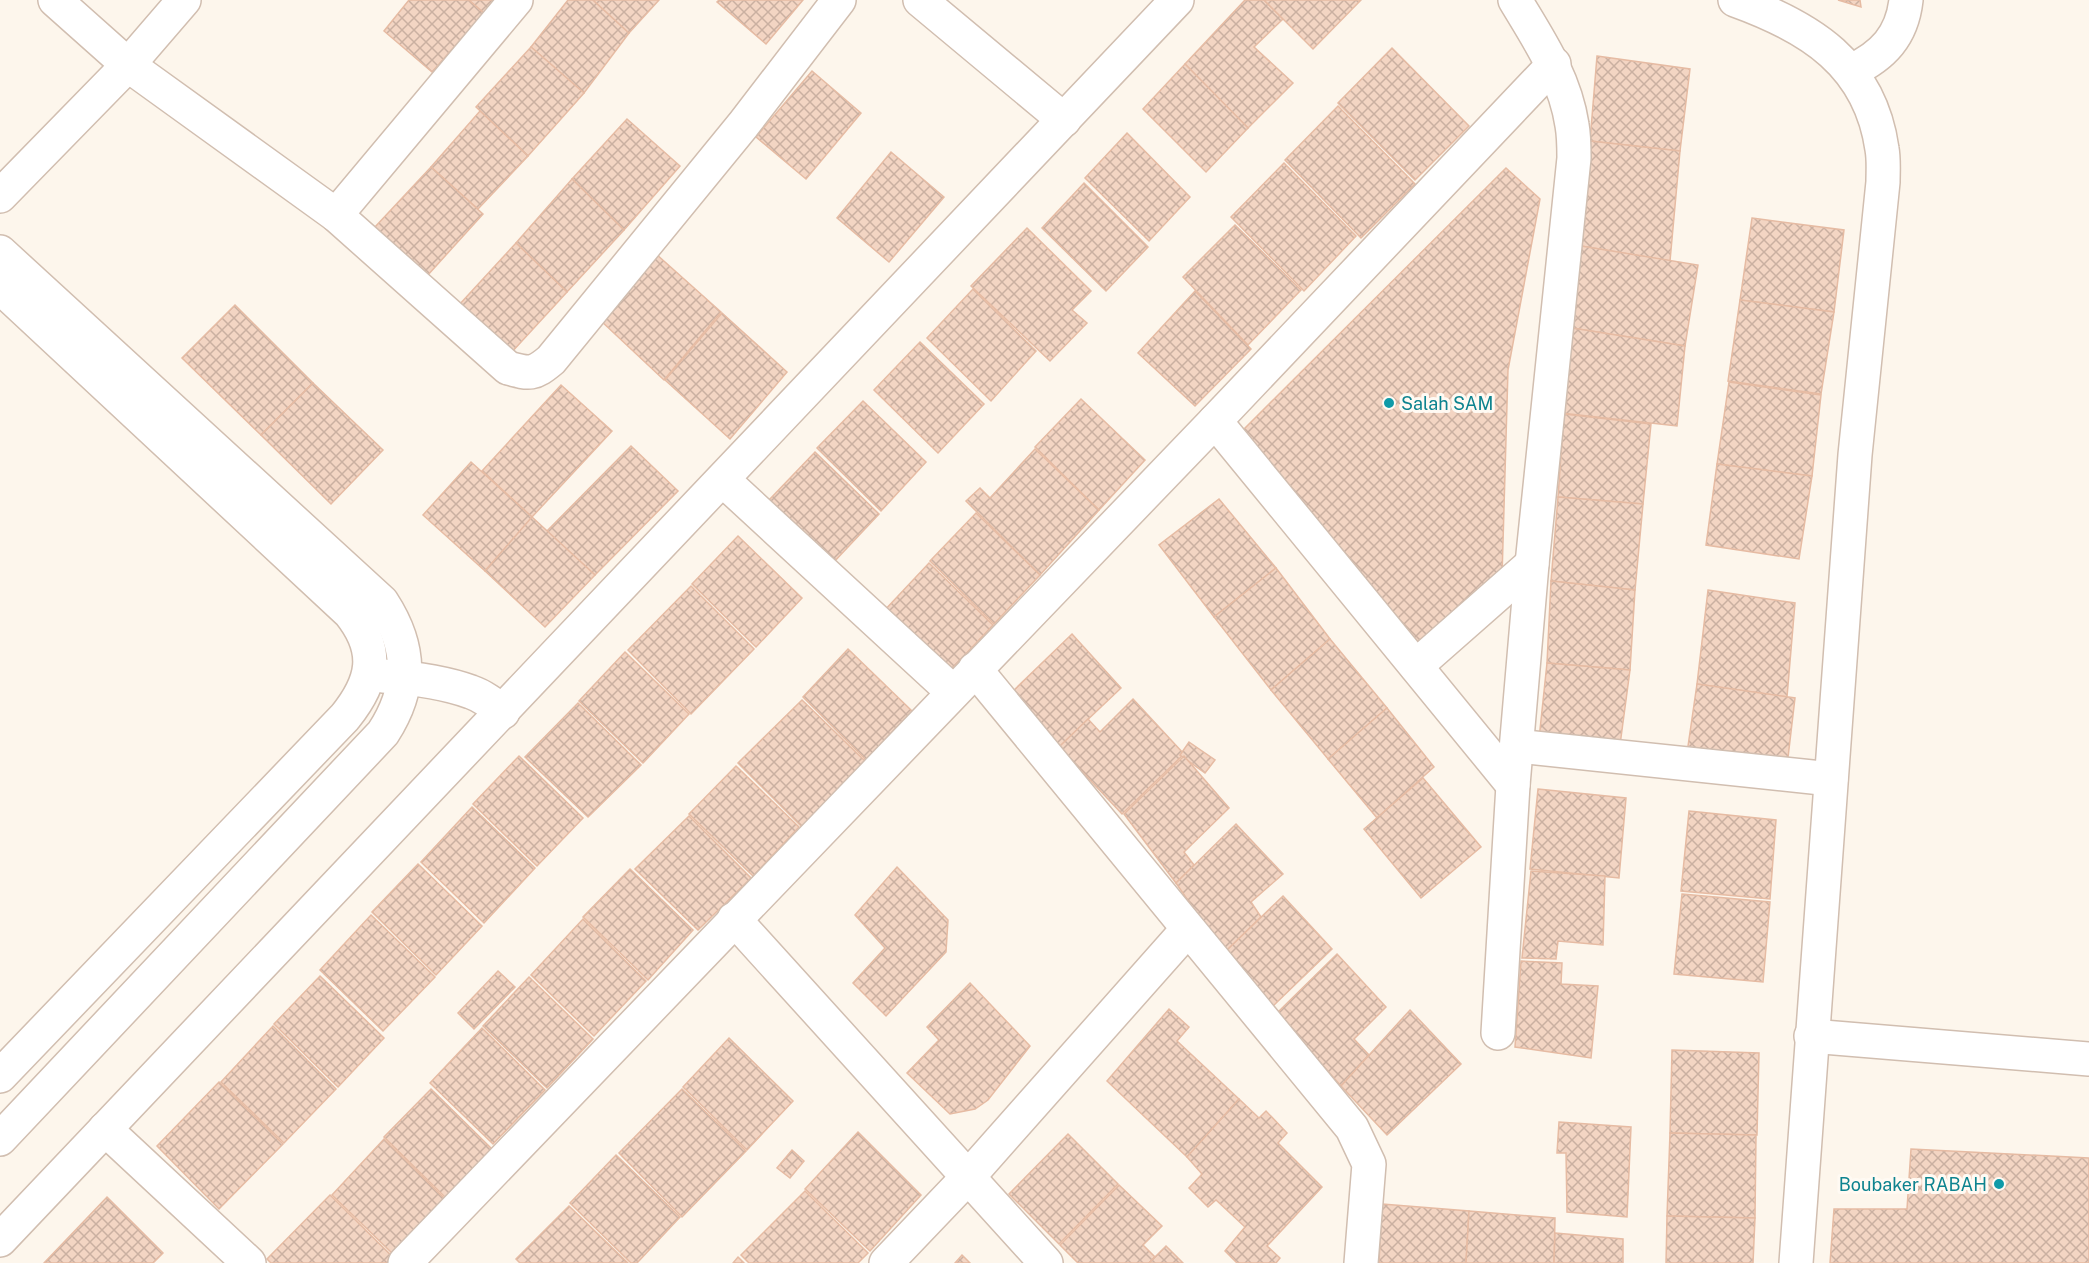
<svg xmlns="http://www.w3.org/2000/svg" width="2089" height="1263" viewBox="0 0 2089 1263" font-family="'Public Sans',sans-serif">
<defs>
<pattern id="building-cross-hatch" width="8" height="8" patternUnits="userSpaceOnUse" patternTransform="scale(1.5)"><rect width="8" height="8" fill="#f3d5c3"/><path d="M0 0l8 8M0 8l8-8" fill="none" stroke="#cab0a1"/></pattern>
</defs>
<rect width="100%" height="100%" fill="#fdf6ec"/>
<g fill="url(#building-cross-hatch)" stroke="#e6bba3" stroke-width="1.5">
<path d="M409 0H469L484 13 432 72 384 31Z"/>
<path d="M469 0H495L484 13Z"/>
<path d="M568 0H593L629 33 584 93 531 47Z"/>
<path d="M593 0H659L629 33Z"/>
<path d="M719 0H803L766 44 717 2Z"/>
<path d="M1245 0H1264L1283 19 1254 47 1293 83 1248 128 1185 64Z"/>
<path d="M1264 0H1361L1313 49Z"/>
<path d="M1838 0H1860L1861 7Z"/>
<path d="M531 47 584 93 528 156 476 107Z"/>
<path d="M1392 48 1469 126 1415 180 1338 103Z"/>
<path d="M1597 56 1690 69 1680 151 1590 141Z"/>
<path d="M1185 64 1248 128 1206 172 1143 109Z"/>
<path d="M812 71 861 113 806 179 756 137Z"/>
<path d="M1338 106 1415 184 1361 238 1285 160Z"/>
<path d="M480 111 528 156 478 209 431 167Z"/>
<path d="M627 119 680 166 624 230 572 179Z"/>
<path d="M1127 133 1190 197 1149 241 1085 178Z"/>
<path d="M1590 141 1680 151 1670 261 1581 246Z"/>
<path d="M891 152 944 197 889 262 837 218Z"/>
<path d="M1284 163 1356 236 1304 291 1231 217Z"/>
<path d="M431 167 483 214 427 276 375 227Z"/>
<path d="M1506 168 1540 199 1508 370 1502 577 1417 653 1237 436Z"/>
<path d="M572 179 624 230 567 292 516 243Z"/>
<path d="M1084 183 1148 247 1106 291 1042 228Z"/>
<path d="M1752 218 1844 230 1834 312 1740 300Z"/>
<path d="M1235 225 1301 290 1248 345 1183 277Z"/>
<path d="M1027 228 1091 291 1072 310 1087 323 1050 361 971 286Z"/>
<path d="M516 243 567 292 511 353 459 305Z"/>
<path d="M1581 246 1698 265 1685 346 1572 328Z"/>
<path d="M656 254 721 312 664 380 600 320Z"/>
<path d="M973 289 1036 351 991 401 927 338Z"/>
<path d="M1195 291 1251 349 1195 406 1138 353Z"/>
<path d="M1740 300 1834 312 1821 394 1728 381Z"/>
<path d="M235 305 313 383 261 435 182 358Z"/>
<path d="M722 313 787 372 730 439 665 380Z"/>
<path d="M1572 328 1685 346 1677 426 1561 413Z"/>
<path d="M920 342 984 404 938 453 874 390Z"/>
<path d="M1729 382 1821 395 1812 476 1717 464Z"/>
<path d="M313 383 383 450 331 504 261 435Z"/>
<path d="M561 385 612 431 532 517 482 471Z"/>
<path d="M1081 399 1145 460 1099 510 1035 447Z"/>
<path d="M863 401 926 462 881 511 817 448Z"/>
<path d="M1564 414 1651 424 1643 504 1558 497Z"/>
<path d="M631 446 678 491 595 575 547 531Z"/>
<path d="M1035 449 1099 510 1040 575 966 501 980 488 990 498Z"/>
<path d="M815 452 879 514 833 563 769 500Z"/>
<path d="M471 462 532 517 485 571 423 515Z"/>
<path d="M1717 464 1812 476 1799 559 1706 545Z"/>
<path d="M1558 497 1643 504 1635 590 1551 581Z"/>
<path d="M1219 499 1276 568 1214 617 1159 545Z"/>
<path d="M976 513 1040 575 994 624 930 561Z"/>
<path d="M532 517 595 575 545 627 485 571Z"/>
<path d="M738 536 802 598 756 647 692 584Z"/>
<path d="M929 563 993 625 947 674 883 612Z"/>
<path d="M1276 568 1330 639 1271 690 1214 617Z"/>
<path d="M1551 581 1635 590 1630 670 1547 663Z"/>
<path d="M691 586 754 649 691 714 628 650Z"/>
<path d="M1708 590 1795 603 1787 697 1697 684Z"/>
<path d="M1072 634 1121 688 1059 747 1012 692Z"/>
<path d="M1330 639 1387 708 1328 759 1271 690Z"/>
<path d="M848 649 912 711 866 760 803 697Z"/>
<path d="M625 652 689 714 643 763 579 701Z"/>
<path d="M1547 663 1630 670 1620 745 1539 739Z"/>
<path d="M1697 684 1795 698 1787 766 1687 753Z"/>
<path d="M1133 699 1184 754 1122 814 1059 747 1088 719 1100 732Z"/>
<path d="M802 700 865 761 802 827 738 763Z"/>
<path d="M578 703 641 765 588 817 525 757Z"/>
<path d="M1387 708 1434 767 1377 818 1328 759Z"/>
<path d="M1189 742 1215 760 1205 773 1180 755Z"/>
<path d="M519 756 583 818 537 866 473 804Z"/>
<path d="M1184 756 1229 808 1184 852 1194 865 1176 883 1124 814Z"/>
<path d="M736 766 799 827 753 876 689 814Z"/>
<path d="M1423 778 1481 847 1421 898 1364 829Z"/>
<path d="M1538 789 1626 798 1619 878 1530 869Z"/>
<path d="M472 807 535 868 484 923 421 862Z"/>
<path d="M1689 811 1776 820 1770 899 1681 891Z"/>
<path d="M689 816 751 878 698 930 635 869Z"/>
<path d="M1236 824 1283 874 1251 902 1261 917 1224 953 1176 883Z"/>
<path d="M418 864 482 926 436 975 372 912Z"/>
<path d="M897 867 948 920 946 952 886 1016 853 983 885 948 855 915Z"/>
<path d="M630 869 693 930 648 980 583 917Z"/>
<path d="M1531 871 1605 876 1603 945 1558 941 1556 959 1522 958Z"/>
<path d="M1682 894 1770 902 1763 982 1674 974Z"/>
<path d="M1283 896 1332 949 1271 1008 1224 953Z"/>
<path d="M371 915 435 977 383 1031 320 970Z"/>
<path d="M583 919 646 981 594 1036 531 975Z"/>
<path d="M1337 954 1386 1007 1354 1039 1369 1055 1341 1086 1277 1013Z"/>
<path d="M1521 961 1562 963 1561 984 1598 986 1591 1058 1515 1047Z"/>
<path d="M498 971 515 987 474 1029 458 1013Z"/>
<path d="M320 976 384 1038 338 1087 274 1024Z"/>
<path d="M529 977 593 1039 547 1088 483 1026Z"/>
<path d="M970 983 1030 1046 988 1100 975 1109 950 1114 907 1073 939 1040 927 1027Z"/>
<path d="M1169 1009 1189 1027 1177 1041 1239 1099 1187 1157 1107 1081Z"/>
<path d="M1410 1010 1461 1064 1387 1135 1341 1086Z"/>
<path d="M273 1026 336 1089 284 1143 221 1082Z"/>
<path d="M482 1028 545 1090 493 1144 430 1083Z"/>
<path d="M729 1038 793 1101 747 1150 683 1087Z"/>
<path d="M1672 1050 1759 1053 1757 1135 1670 1133Z"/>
<path d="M219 1082 283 1144 219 1209 157 1146Z"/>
<path d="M431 1089 494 1151 448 1200 384 1137Z"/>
<path d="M682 1089 746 1151 682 1217 619 1153Z"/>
<path d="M1239 1099 1259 1118 1266 1111 1287 1133 1278 1143 1322 1187 1267 1246 1280 1258 1276 1263H1237L1225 1251 1245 1227 1216 1200 1208 1207 1189 1188 1202 1174 1187 1157Z"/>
<path d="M1559 1122 1631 1127 1627 1217 1567 1212 1566 1153H1557Z"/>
<path d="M858 1132 921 1195 870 1251 805 1189Z"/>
<path d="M1670 1133 1756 1135 1755 1218 1667 1216Z"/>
<path d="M1068 1134 1118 1184 1059 1244 1009 1194Z"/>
<path d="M384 1139 447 1201 395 1256 332 1195Z"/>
<path d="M1911 1149 2089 1158V1263H1830L1834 1209H1907Z"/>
<path d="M792 1150 804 1161 790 1178 777 1168Z"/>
<path d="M616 1155 680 1217 637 1263H631L570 1203Z"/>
<path d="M1119 1185 1162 1226 1143 1245 1155 1257 1149 1263H1078L1060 1245Z"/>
<path d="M805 1191 868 1253 858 1263H749L741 1255Z"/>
<path d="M330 1195 393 1257 387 1263H271L267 1259Z"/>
<path d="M107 1197 163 1253 153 1263H44Z"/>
<path d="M1382 1204 1469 1211 1466 1263H1379Z"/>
<path d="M569 1206 628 1263H520L516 1259Z"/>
<path d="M1469 1211 1555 1218 1554 1263H1466Z"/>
<path d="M1667 1216 1755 1218 1753 1263H1666Z"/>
<path d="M1555 1233 1623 1239V1263H1554Z"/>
<path d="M1166 1246 1183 1263H1149Z"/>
<path d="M962 1255 970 1263H955Z"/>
<path d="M738 1257 744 1263H733Z"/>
</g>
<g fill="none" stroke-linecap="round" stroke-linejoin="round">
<defs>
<g id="minor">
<path d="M55 0 128 65 336 215 508 368C530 374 533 375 551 360L743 125 839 0"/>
<path d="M920 0 1064 120"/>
<path d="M1735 0C1810 27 1870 64 1882 149 1884 160 1883 171 1883 182L1855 455 1796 1263"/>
<path d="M1851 71C1883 56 1902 36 1906 0"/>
<path d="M0 196 128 65 184 0"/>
<path d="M336 215 516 0"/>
<path d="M0 252 382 602C412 648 412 688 383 733L0 1139"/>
<path d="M0 287 350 613C380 651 374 681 345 717L0 1076"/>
<path d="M1215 421 1513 785"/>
<path d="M723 480 953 692"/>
<path d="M1416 666 1532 564"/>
<path d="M975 669 1352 1128 1369 1164 1361 1263"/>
<path d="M383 676C411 678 444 682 471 692 483 696 493 704 503 712"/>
<path d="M1517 746 1831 779"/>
<path d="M734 919 1046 1263"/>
<path d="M1498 1033 1513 785 1532 564 1574 158C1574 147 1574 136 1572 125 1565 78 1539 40 1515 0"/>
<path d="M1811 1036 2089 1059"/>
<path d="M105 1129 249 1263"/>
<path d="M0 1240 1177 0"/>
<path d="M405 1263 1215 421 1554 64"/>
<path d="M886 1263 969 1176 1188 929"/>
</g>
</defs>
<use href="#minor" stroke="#d1beb0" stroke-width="36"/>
<use href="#minor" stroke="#fff" stroke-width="33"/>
</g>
<g fill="#0f9aa8" stroke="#fffaf3" stroke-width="2">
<circle cx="1389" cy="403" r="6"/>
<circle cx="1999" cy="1184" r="6"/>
</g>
<g text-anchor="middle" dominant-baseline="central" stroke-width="6" stroke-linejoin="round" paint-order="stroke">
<g font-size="18" fill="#0d838f" stroke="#fffaf3" text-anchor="start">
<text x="1401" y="403">Salah SAM</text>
<text x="1987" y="1184" text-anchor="end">Boubaker RABAH</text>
</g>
</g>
</svg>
